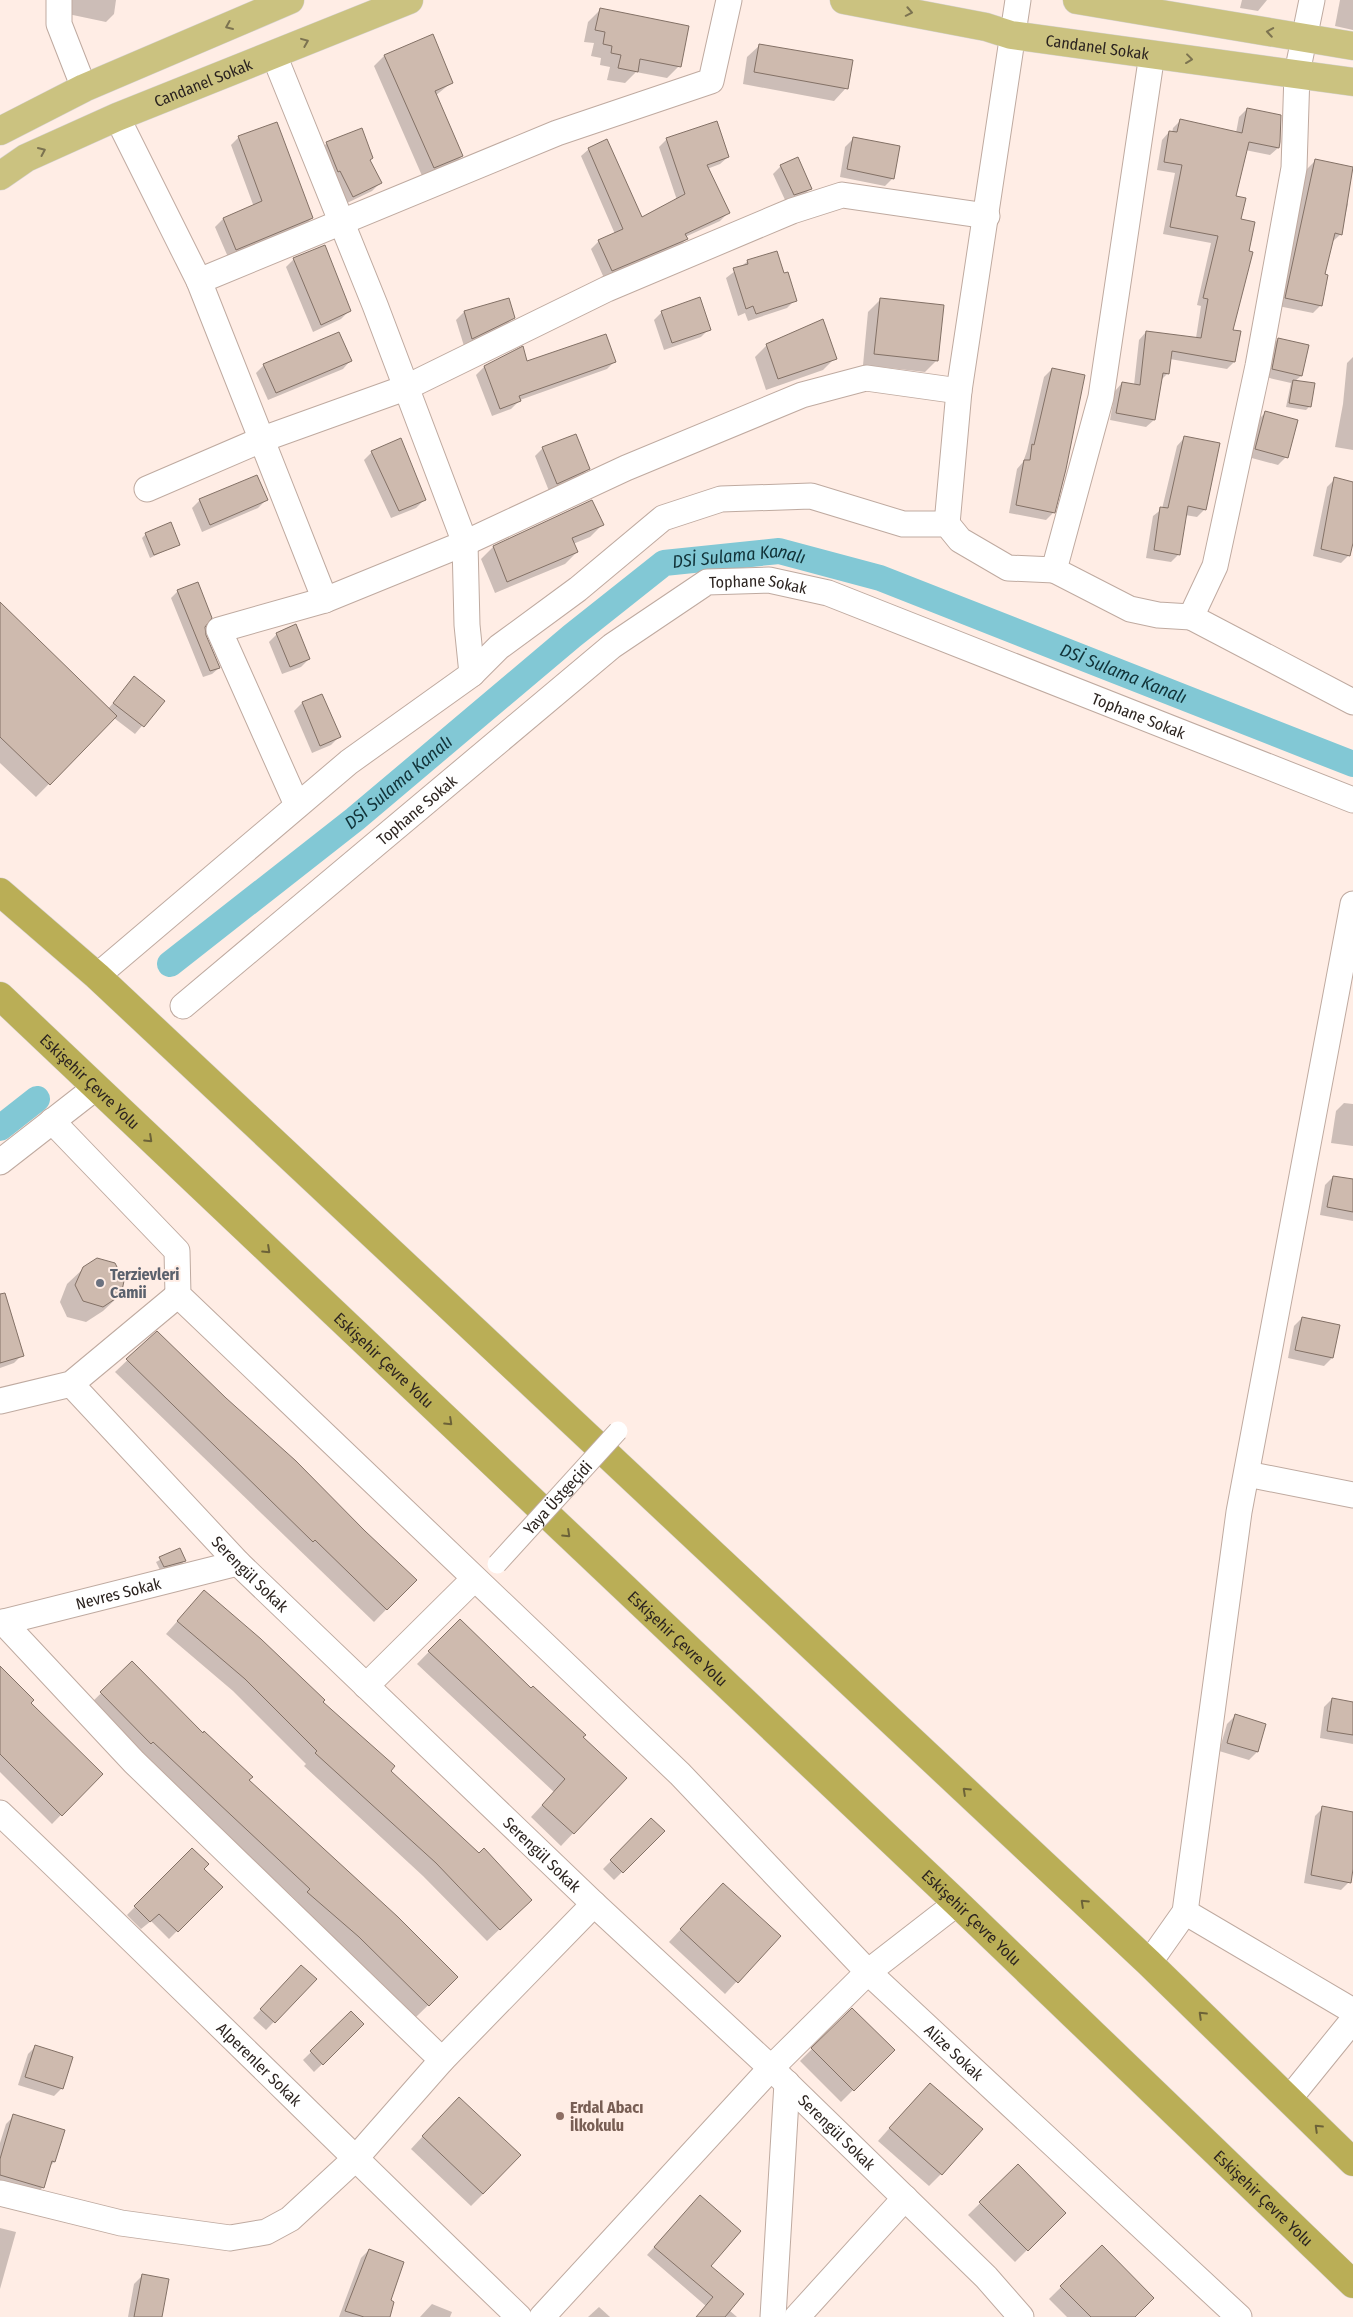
<svg xmlns="http://www.w3.org/2000/svg" width="1353" height="2317" viewBox="0 0 1353 2317" font-family="'Fira Sans Condensed',sans-serif">
<rect width="100%" height="100%" fill="#ffede5"/>
<g fill="#0003">
<path d="M71 0H116L114 14 106 22 68 14Z"/>
<path d="M1242 0H1267L1258 11 1240 8Z"/>
<path d="M1340 0H1353V30L1335 26Z"/>
<path d="M600 10 679 66 667 78 636 72 625 83 607 80 610 67 600 65 601 58 591 56 594 43 584 42 588 22Z"/>
<path d="M760 45 846 88 834 101 743 84 747 57Z"/>
<path d="M384 56 451 83 435 96 462 156 451 167 423 178 374 66Z"/>
<path d="M1247 109 1278 148 1270 155 1245 150 1235 197 1240 220 1232 331 1234 362 1227 369 1170 359 1168 373 1160 381 1154 420 1146 427 1110 420 1115 391 1122 383 1134 385 1139 340 1146 332 1196 338 1201 306 1197 305 1211 243 1163 234 1175 173 1157 170 1162 140 1169 132 1172 133 1173 128 1181 120 1236 133 1239 117Z"/>
<path d="M239 137 312 218 304 226 228 257 215 227 223 219 254 207 231 145Z"/>
<path d="M667 139 728 157 720 164 707 169 728 213 720 221 685 237 686 239 679 247 604 278 591 249 599 241 615 234 581 156 589 149 641 219 677 200 659 147Z"/>
<path d="M853 139 893 178 885 186 840 177 845 147Z"/>
<path d="M327 143 369 161 380 183 372 191 345 204 319 151Z"/>
<path d="M1315 161 1348 204 1341 234 1332 242 1324 275 1321 305 1313 313 1278 306 1307 169Z"/>
<path d="M781 166 810 189 802 197 786 202 773 174Z"/>
<path d="M294 259 349 311 341 319 313 332 286 267Z"/>
<path d="M748 261 783 275 795 300 787 308 748 321 745 313 738 316 726 278Z"/>
<path d="M880 300 937 360 925 372 863 365 868 312Z"/>
<path d="M464 312 513 318 505 326 464 346 456 320Z"/>
<path d="M662 312 709 329 701 337 664 350 654 320Z"/>
<path d="M1278 339 1301 376 1295 381 1310 406 1306 410 1286 407 1291 383 1265 377 1270 347Z"/>
<path d="M767 345 835 358 823 370 766 390 755 357Z"/>
<path d="M1353 357V450L1335 447 1343 404 1347 363Z"/>
<path d="M350 361 343 369 268 400 256 373 264 365Z"/>
<path d="M615 361 607 369 520 400 511 409 492 416 476 375 484 367 526 363Z"/>
<path d="M1052 369 1054 512 1046 520 1009 513 1017 469 1023 462 1027 451 1044 377Z"/>
<path d="M1265 413 1286 457 1278 465 1248 457 1257 421Z"/>
<path d="M1185 437 1205 509 1197 517 1185 515 1179 554 1171 562 1146 558 1153 516 1162 509 1177 446Z"/>
<path d="M543 448 588 469 580 477 549 491 535 456Z"/>
<path d="M372 452 424 500 416 508 391 518 364 460Z"/>
<path d="M1335 479 1353 484V538L1349 555 1341 563 1313 556 1327 487Z"/>
<path d="M200 500H266L258 508 202 532 192 508Z"/>
<path d="M591 501 602 525 590 537 573 544 577 552 565 564 495 593 481 559 493 547Z"/>
<path d="M146 534 178 544 150 558 142 538Z"/>
<path d="M178 591 204 627V636L219 668 212 674 203 677 171 598Z"/>
<path d="M0 604 108 709 134 678 163 701 135 734 114 718 36 797 0 763Z"/>
<path d="M277 634 309 659 301 667 282 674 269 642Z"/>
<path d="M321 695 339 737 331 745 312 753 294 711 302 703Z"/>
<path d="M1344 1103 1353 1104V1146L1331 1143 1336 1111Z"/>
<path d="M1333 1177 1353 1181V1221L1320 1215 1325 1185Z"/>
<path d="M84 1268 120 1295 103 1311 86 1322 67 1317 60 1302 67 1284Z"/>
<path d="M0 1310 22 1355 14 1363 0 1368Z"/>
<path d="M1302 1318 1332 1358 1324 1366 1288 1358 1294 1326Z"/>
<path d="M157 1332 415 1580 374 1622 115 1372Z"/>
<path d="M179 1550 184 1561 181 1565 160 1570 156 1562Z"/>
<path d="M204 1591 321 1702 389 1771 518 1912 487 1941 423 1876 304 1766 306 1764 233 1691 166 1634Z"/>
<path d="M460 1620 625 1778 561 1846 531 1817 554 1792 417 1664Z"/>
<path d="M132 1663 248 1780 457 1977 416 2017 347 1950 296 1905 298 1902 89 1705Z"/>
<path d="M0 1675 101 1774 52 1824 0 1772Z"/>
<path d="M1332 1699 1353 1703V1744L1320 1738 1324 1707Z"/>
<path d="M1235 1716 1257 1752 1249 1760 1219 1751 1227 1724Z"/>
<path d="M1323 1808 1353 1813V1862L1349 1882 1341 1890 1304 1883 1315 1816Z"/>
<path d="M651 1820 663 1831 614 1880 603 1869Z"/>
<path d="M192 1849 202 1869 221 1887 169 1939 151 1921 141 1929 127 1915Z"/>
<path d="M711 1897 779 1936 725 1994 669 1942Z"/>
<path d="M294 1974 315 1979 266 2030 253 2018Z"/>
<path d="M852 2009 893 2050 841 2102 800 2061Z"/>
<path d="M351 2013 363 2024 314 2072 303 2060Z"/>
<path d="M36 2046 62 2088 54 2096 18 2085 28 2054Z"/>
<path d="M918 2096 941 2174 929 2186 878 2141Z"/>
<path d="M447 2110 483 2194 471 2206 411 2149Z"/>
<path d="M14 2116 63 2131 54 2162 49 2167 43 2187 35 2195 0 2185V2143L6 2124Z"/>
<path d="M1018 2166 1064 2213 1015 2262 968 2215Z"/>
<path d="M692 2205 710 2266 729 2310 737 2317H696L706 2306 647 2255Z"/>
<path d="M0 2228 16 2232 0 2289Z"/>
<path d="M1102 2247 1134 2317H1067L1049 2299Z"/>
<path d="M369 2250 389 2301 388 2317H339L361 2258Z"/>
<path d="M142 2276 161 2317H128L134 2284Z"/>
<path d="M432 2304 452 2312 450 2317H420Z"/>
<path d="M599 2307 610 2317H588Z"/>
</g>
<g fill="none" stroke-linecap="round" stroke-linejoin="round">
<g stroke="#82c8d5" stroke-width="26">
<path id="s1" d="M170 964 355 819 572 636 664 563 779 551 880 578 1353 764"/>
<path d="M0 1128 37 1099"/>
</g>
</g>
<g fill="#cebaae" stroke="#837166">
<path d="M600 8 689 26 681 67 640 59 638 72 618 68 621 55 611 53 612 46 603 44 605 32 595 30Z"/>
<path d="M433 34 453 83 435 91 463 156 434 168 384 55Z"/>
<path d="M759 44 853 60 848 89 754 72Z"/>
<path d="M1247 108 1281 115 1280 142 1279 148 1249 142 1236 196 1246 198 1241 219 1255 222 1249 251 1253 252 1233 330 1241 331 1235 362 1172 351 1169 374 1163 373 1155 420 1116 413 1122 382 1140 385 1146 331 1201 338 1208 299 1203 298 1218 236 1170 227 1182 165 1164 162 1169 131 1177 132 1180 119 1242 133Z"/>
<path d="M717 121 729 157 707 165 730 213 685 234 688 239 612 271 598 240 623 229 588 148 607 139 642 217 685 194 666 138Z"/>
<path d="M277 122 313 218 236 250 223 218 262 201 238 136Z"/>
<path d="M362 128 373 158 370 160 382 183 353 197 340 171 338 172 326 142Z"/>
<path d="M853 137 900 146 894 179 847 169Z"/>
<path d="M798 157 812 189 794 195 780 165Z"/>
<path d="M1315 159 1353 167 1342 235 1335 233 1325 274 1328 275 1322 306 1285 298Z"/>
<path d="M325 245 351 311 321 325 293 258Z"/>
<path d="M777 251 784 273 788 272 797 301 756 314 753 306 746 309 733 268 748 264 747 260Z"/>
<path d="M700 297 711 330 672 343 661 311Z"/>
<path d="M509 298 515 318 472 339 464 311Z"/>
<path d="M880 298 944 305 938 361 874 354Z"/>
<path d="M823 319 837 359 778 379 766 344Z"/>
<path d="M339 332 352 361 276 393 263 364Z"/>
<path d="M606 334 616 362 519 396 521 401 500 409 484 366 523 346 527 361Z"/>
<path d="M1278 338 1309 345 1302 376 1272 369Z"/>
<path d="M1052 368 1085 375 1066 469 1055 513 1016 505 1024 460H1030L1032 444 1034 445Z"/>
<path d="M1293 380 1315 383 1311 407 1289 403Z"/>
<path d="M1265 411 1298 420 1288 458 1255 449Z"/>
<path d="M576 434 590 469 557 484 542 447Z"/>
<path d="M1184 436 1220 443 1206 510 1188 506 1180 555 1154 550 1160 507 1168 508Z"/>
<path d="M401 438 426 500 399 511 371 451Z"/>
<path d="M257 475 268 500 210 525 199 499Z"/>
<path d="M1334 477 1353 482V543L1350 556 1321 549Z"/>
<path d="M592 500 604 525 572 538 578 552 507 582 493 546Z"/>
<path d="M171 522 180 545 154 555 145 533Z"/>
<path d="M198 582 212 618 205 627 206 635 220 668 210 671 177 590Z"/>
<path d="M0 602 117 716 50 785 0 737Z"/>
<path d="M296 624 310 659 290 667 276 633Z"/>
<path d="M134 676 165 701 144 727 113 703Z"/>
<path d="M322 694 341 737 320 746 302 702Z"/>
<path d="M1333 1176 1353 1179V1212L1327 1207Z"/>
<path d="M97 1258 115 1263 124 1281 121 1295 103 1307 83 1301 75 1285 83 1267Z"/>
<path d="M5 1293 24 1356 0 1363V1294Z"/>
<path d="M1302 1317 1340 1325 1333 1358 1295 1350Z"/>
<path d="M157 1331 226 1398 296 1461 365 1531 417 1580 387 1610 315 1540 313 1542 126 1359Z"/>
<path d="M180 1548 186 1561 164 1567 159 1557Z"/>
<path d="M204 1590 261 1639 325 1700 323 1702 395 1766 391 1771 479 1853 484 1848 532 1900 500 1930 436 1863 315 1753 317 1751 245 1679 177 1621Z"/>
<path d="M460 1619 531 1688 533 1686 586 1735 583 1737 627 1778 574 1834 542 1805 565 1779 428 1651Z"/>
<path d="M132 1661 203 1733 204 1731 253 1777 249 1780 398 1917 458 1977 429 2006 359 1937 307 1892 310 1889 153 1742 151 1744 100 1692Z"/>
<path d="M0 1666 34 1700 31 1703 103 1774 62 1816 0 1754Z"/>
<path d="M1332 1698 1353 1702V1735L1327 1731Z"/>
<path d="M1235 1714 1266 1724 1258 1752 1227 1743Z"/>
<path d="M1322 1806 1353 1812V1869L1351 1883 1311 1875Z"/>
<path d="M651 1818 665 1831 623 1873 610 1860Z"/>
<path d="M192 1848 209 1864 204 1869 223 1887 178 1932 159 1914 150 1922 134 1906Z"/>
<path d="M723 1883 781 1936 738 1983 680 1929Z"/>
<path d="M301 1965 317 1979 275 2023 260 2009Z"/>
<path d="M852 2008 895 2050 854 2091 811 2048Z"/>
<path d="M351 2011 364 2024 323 2065 310 2051Z"/>
<path d="M35 2045 73 2057 63 2089 25 2077Z"/>
<path d="M930 2083 983 2129 942 2175 889 2128Z"/>
<path d="M459 2097 521 2155 483 2194 422 2136Z"/>
<path d="M13 2114 65 2130 55 2162 52 2161 44 2188 0 2175V2159Z"/>
<path d="M1018 2164 1066 2213 1028 2251 979 2202Z"/>
<path d="M700 2195 741 2231 711 2266 744 2294 725 2317H696L713 2297 654 2247Z"/>
<path d="M1102 2245 1154 2298 1135 2317H1091L1060 2286Z"/>
<path d="M369 2249 404 2262 391 2300 394 2302 390 2317H364L345 2311Z"/>
<path d="M142 2274 169 2279 162 2317H134Z"/>
</g>
<g fill="none" stroke-linecap="round" stroke-linejoin="round">
<defs>
<g id="minor">
<path d="M59 0V24L84 88"/>
<path d="M1152 54 1101 397 1054 570 1130 609 1158 615 1191 617 1215 566 1258 366 1294 168 1297 73 1312 0"/>
<path d="M117 117 199 281"/>
<path d="M147 489 263 439 405 388 607 289 792 211 842 195 987 216"/>
<path d="M947 524 959 391 1018 0"/>
<path d="M325 600 199 281 557 133 711 81 729 0"/>
<path d="M1191 617 1353 702"/>
<path d="M472 674 499 647 578 589 663 518 721 499 811 496 903 524H947L960 540 1008 568 1054 570"/>
<path d="M297 805 219 630 325 600 465 543 626 468 802 395 866 378 959 391"/>
<path d="M97 976 349 762 472 674 467 625 465 543 375 305 274 55"/>
<path id="s2" d="M183 1006 612 646 707 582 769 580 828 593 1353 800"/>
<path id="s3" d="M52 1121 177 1251 178 1295 680 1774 868 1972 1239 2317"/>
<path d="M0 1162 95 1088"/>
<path id="s4" d="M71 1384 238 1563 594 1904 771 2068 986 2277 1021 2317"/>
<path d="M0 1401 71 1384 178 1295"/>
<path d="M1247 1474 1353 1495"/>
<path d="M3 1622 134 1762 442 2060"/>
<path id="s5" d="M0 1623 238 1563"/>
<path d="M366 1686 474 1579"/>
<path id="s6" d="M0 1813C175 1979 345 2150 519 2317"/>
<path d="M1185 1912 1353 2011"/>
<path d="M1149 1963 1185 1912 1239 1512 1353 904"/>
<path d="M1289 2099 1353 2020"/>
<path d="M0 2193 121 2223 230 2238 266 2232 290 2219 355 2159 442 2060 594 1904"/>
<path d="M542 2317 771 2068 868 1972 957 1903"/>
<path d="M773 2317 787 2083"/>
<path d="M797 2317 905 2198"/>
</g>
<g id="primary">
<path id="s7" d="M844 0 986 27 1011 35 1353 82"/>
<path d="M1077 0 1353 46"/>
<path d="M0 131 84 88 290 0"/>
<path id="s8" d="M0 176 26 158 117 117 409 0"/>
</g>
<g id="trunk">
<path d="M0 892 97 976 1149 1963 1353 2162"/>
<path id="s9" d="M0 996 957 1903 1353 2284"/>
</g>
</defs>
<use href="#minor" stroke="#bfaaa0" stroke-width="27"/>
<use href="#primary" stroke="#d5d3d2" stroke-width="29"/>
<use href="#trunk" stroke="#d5d3d2" stroke-width="29"/>
<use href="#minor" stroke="#fff" stroke-width="25"/>
<use href="#primary" stroke="#cbc280" stroke-width="28"/>
<use href="#trunk" stroke="#baae56" stroke-width="28"/>
<defs>
<g id="pedestrian-bridge">
<path id="s10" d="M497 1564 618 1431"/>
</g>
</defs>
<use href="#pedestrian-bridge" stroke="#bfaaa0" stroke-width="21" stroke-linecap="butt"/>
<use href="#pedestrian-bridge" stroke="#fff" stroke-width="19"/>
</g>
<defs><path id="oneway-chevron" d="M-2-3.5L2.5 0L-2 3.5" fill="none" stroke-width="1.6" stroke-linecap="round" stroke-linejoin="round" transform="scale(1.25)"/></defs>
<g stroke="#7c7350">
<use href="#oneway-chevron" transform="translate(909 12) rotate(11)"/>
<use href="#oneway-chevron" transform="translate(229 26) rotate(157)"/>
<use href="#oneway-chevron" transform="translate(1270 32) rotate(-171)"/>
<use href="#oneway-chevron" transform="translate(305 42) rotate(-22)"/>
<use href="#oneway-chevron" transform="translate(1189 59) rotate(7)"/>
<use href="#oneway-chevron" transform="translate(42 151) rotate(-24)"/>
</g>
<g stroke="#6c6238">
<use href="#oneway-chevron" transform="translate(149 1139) rotate(43)"/>
<use href="#oneway-chevron" transform="translate(267 1250) rotate(43)"/>
<use href="#oneway-chevron" transform="translate(449 1422) rotate(43)"/>
<use href="#oneway-chevron" transform="translate(567 1534) rotate(43)"/>
<use href="#oneway-chevron" transform="translate(966 1791) rotate(-137)"/>
<use href="#oneway-chevron" transform="translate(1084 1903) rotate(-137)"/>
<use href="#oneway-chevron" transform="translate(1202 2015) rotate(-136)"/>
<use href="#oneway-chevron" transform="translate(1318 2128) rotate(-136)"/>
</g>
<circle fill="#6b7280" stroke="#ffede5" stroke-width="2" cx="100" cy="1283" r="5"/>
<circle fill="#8d6e63" stroke="#ffede5" stroke-width="2" cx="560" cy="2116" r="5"/>
<g text-anchor="middle" dominant-baseline="central" stroke-width="4" stroke-linejoin="round" paint-order="stroke">
<g font-size="16" fill="#2c2420" stroke="#ffede5">
<text stroke="none"><textPath href="#s7" startOffset="258">Candanel Sokak</textPath></text>
<text stroke="none"><textPath href="#s8" startOffset="224">Candanel Sokak</textPath></text>
<text stroke="none"><textPath href="#s2" startOffset="726">Tophane Sokak</textPath></text>
<text stroke="none"><textPath href="#s2" startOffset="1131">Tophane Sokak</textPath></text>
<text stroke="none"><textPath href="#s2" startOffset="305">Tophane Sokak</textPath></text>
<text stroke="none"><textPath href="#s9" startOffset="124">Eskişehir Çevre Yolu</textPath></text>
<text stroke="none"><textPath href="#s9" startOffset="529">Eskişehir Çevre Yolu</textPath></text>
<text stroke="none"><textPath href="#s10" startOffset="90">Yaya Üstgeçidi</textPath></text>
<text stroke="none"><textPath href="#s4" startOffset="261">Serengül Sokak</textPath></text>
<text stroke="none"><textPath href="#s5" startOffset="122">Nevres Sokak</textPath></text>
<text stroke="none"><textPath href="#s9" startOffset="934">Eskişehir Çevre Yolu</textPath></text>
<text stroke="none"><textPath href="#s4" startOffset="666">Serengül Sokak</textPath></text>
<text stroke="none"><textPath href="#s9" startOffset="1339">Eskişehir Çevre Yolu</textPath></text>
<text stroke="none"><textPath href="#s3" startOffset="1309">Alize Sokak</textPath></text>
<text stroke="none"><textPath href="#s6" startOffset="361">Alperenler Sokak</textPath></text>
<text stroke="none"><textPath href="#s4" startOffset="1071">Serengül Sokak</textPath></text>
<text stroke="none"><textPath href="#s9" startOffset="1744">Eskişehir Çevre Yolu</textPath></text>
</g>
<g font-size="16" font-weight="bold" fill="#5b616d" stroke="#ffede5" text-anchor="start">
<text x="110" y="1274">Terzievleri<tspan x="110" dy="18">Camii</tspan></text>
</g>
<g font-size="16" font-weight="bold" fill="#785e54" stroke="#ffede5" text-anchor="start">
<text x="570" y="2107">Erdal Abacı<tspan x="570" dy="18">İlkokulu</tspan></text>
</g>
<g font-size="18" font-style="italic" fill="#103238" stroke="#ffede5">
<text stroke="none"><textPath href="#s1" startOffset="712">DSİ Sulama Kanalı</textPath></text>
<text stroke="none"><textPath href="#s1" startOffset="1118">DSİ Sulama Kanalı</textPath></text>
<text stroke="none"><textPath href="#s1" startOffset="292">DSİ Sulama Kanalı</textPath></text>
</g>
</g>
</svg>
